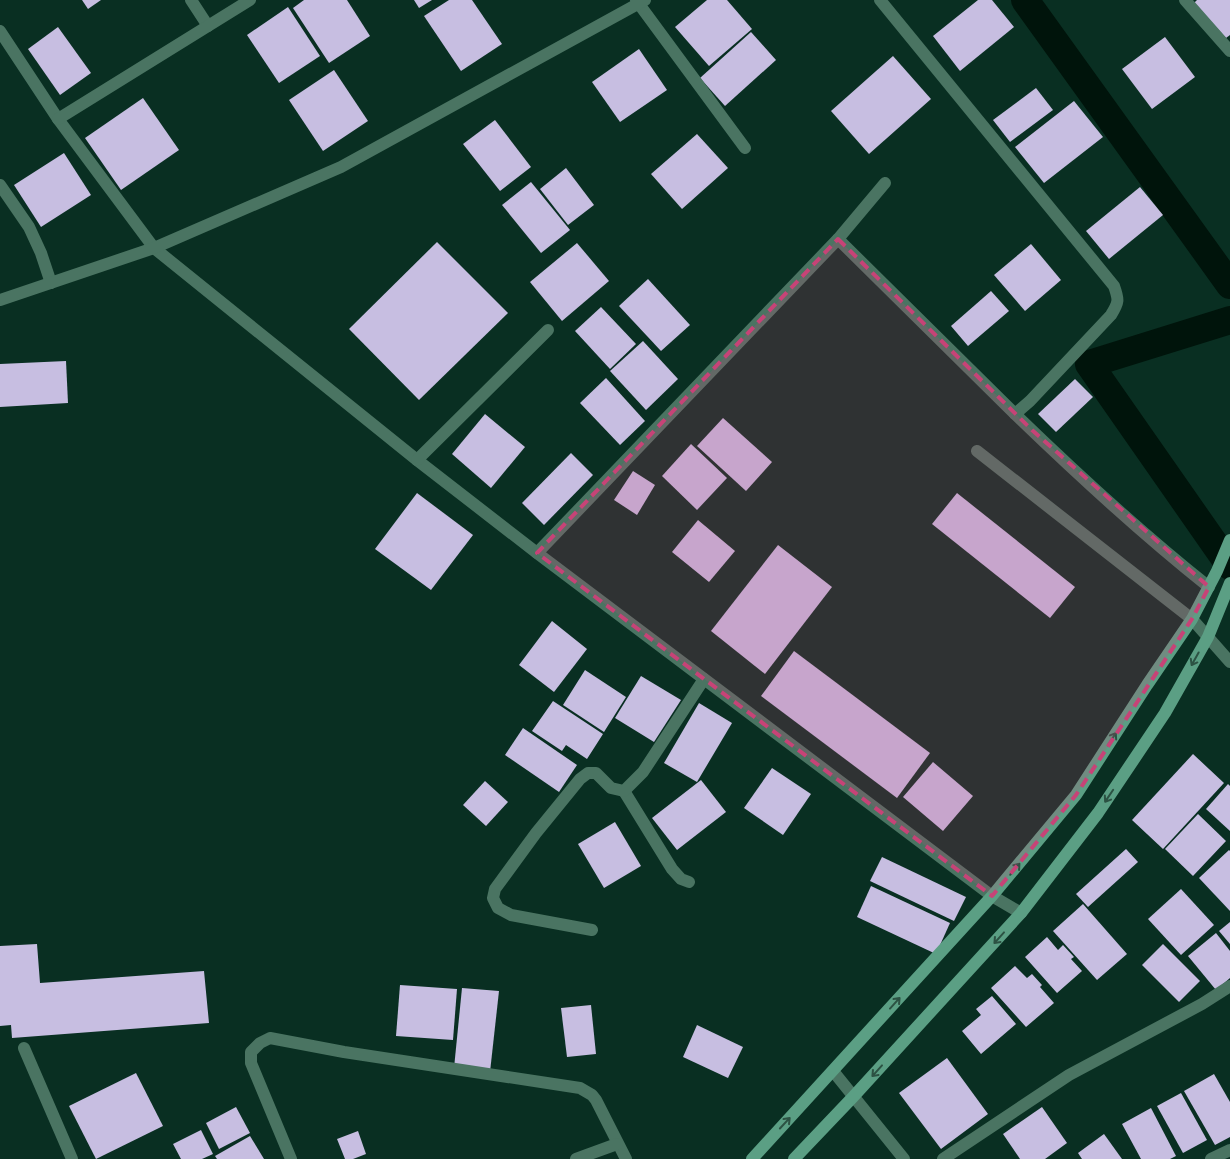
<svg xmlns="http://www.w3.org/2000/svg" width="1230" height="1159" viewBox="0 0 1230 1159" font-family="'Open Sans',sans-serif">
<rect width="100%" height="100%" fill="#092f22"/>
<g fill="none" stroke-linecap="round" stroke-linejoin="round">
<g stroke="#00140b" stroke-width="28">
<path d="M1025 0 1230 285"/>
<path d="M1230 320 1089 364 1230 566"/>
</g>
</g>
<g fill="#c7bee1">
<path d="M82 0H101L88 9Z"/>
<path d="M304 0H347L370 36 329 63 293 8Z"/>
<path d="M414 0H432L419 8Z"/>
<path d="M449 0H472L502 44 461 71 424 16Z"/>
<path d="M707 0H727L752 29 709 66 675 27Z"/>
<path d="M978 0H992L1014 27 960 71 933 36Z"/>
<path d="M1197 0H1230V35L1226 38 1194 3Z"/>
<path d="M288 7 320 56 279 83 247 35Z"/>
<path d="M58 27 91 73 60 95 28 49Z"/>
<path d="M751 32 776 60 725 106 700 78Z"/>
<path d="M1165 37 1195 77 1152 109 1122 69Z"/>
<path d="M639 49 667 90 620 122 592 82Z"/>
<path d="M893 56 931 99 869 154 831 111Z"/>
<path d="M334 70 368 121 323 151 289 100Z"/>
<path d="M1036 88 1053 110 1010 142 993 120Z"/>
<path d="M143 98 179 150 121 190 85 138Z"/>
<path d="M1074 101 1103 137 1044 183 1015 147Z"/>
<path d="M495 120 531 167 500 191 463 144Z"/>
<path d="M697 134 728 168 682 209 651 174Z"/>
<path d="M64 153 91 195 41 227 14 185Z"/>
<path d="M566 168 594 205 568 225 540 189Z"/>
<path d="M531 182 570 230 541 253 502 205Z"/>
<path d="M1140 187 1163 215 1109 259 1086 231Z"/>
<path d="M437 242 508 313 419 400 349 329Z"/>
<path d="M577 243 609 281 562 321 530 282Z"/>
<path d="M1031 244 1061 280 1025 311 994 275Z"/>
<path d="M648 279 690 325 661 351 619 306Z"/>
<path d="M991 291 1009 311 968 346 951 326Z"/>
<path d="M601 307 636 344 610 369 575 331Z"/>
<path d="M643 341 678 379 646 410 610 371Z"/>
<path d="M66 361 68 403 0 407V364Z"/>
<path d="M606 378 645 421 620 445 580 403Z"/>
<path d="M1075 379 1093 397 1056 432 1038 414Z"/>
<path d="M485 414 525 447 491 488 452 454Z"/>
<path d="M723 418 772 462 746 491 697 446Z"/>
<path d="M691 444 727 478 697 510 662 476Z"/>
<path d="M571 453 593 475 544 525 522 503Z"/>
<path d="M633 471 655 485 637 515 614 500Z"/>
<path d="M417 493 473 535 431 590 375 549Z"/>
<path d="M957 493 1075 587 1050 618 932 524Z"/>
<path d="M698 520 735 551 709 582 672 552Z"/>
<path d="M778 545 832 587 765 674 711 631Z"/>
<path d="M552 621 587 649 554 692 519 665Z"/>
<path d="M794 651 930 753 897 798 761 696Z"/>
<path d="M585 670 626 697 604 732 563 705Z"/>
<path d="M641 676 681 700 654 742 615 718Z"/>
<path d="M553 701 603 734 587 759 566 745 562 751 532 731Z"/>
<path d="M699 703 732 723 697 782 664 763Z"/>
<path d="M523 728 577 765 559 792 505 755Z"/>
<path d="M1193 754 1224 783 1163 849 1132 820Z"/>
<path d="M933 762 973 796 943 831 903 797Z"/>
<path d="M772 768 811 794 783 835 744 808Z"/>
<path d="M701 780 726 812 677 850 652 818Z"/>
<path d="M485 781 508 802 486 826 463 805Z"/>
<path d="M1228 784 1230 786V831L1206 809Z"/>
<path d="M1198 814 1226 841 1193 876 1165 849Z"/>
<path d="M615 822 641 866 604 888 578 844Z"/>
<path d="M1126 849 1138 862 1088 907 1076 894Z"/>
<path d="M1229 850 1230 851V911L1199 878Z"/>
<path d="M882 857 966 897 954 921 870 881Z"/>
<path d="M871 886 950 923 936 954 857 917Z"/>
<path d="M1181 889 1214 925 1181 955 1148 919Z"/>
<path d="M1083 904 1127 954 1097 980 1053 931Z"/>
<path d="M1230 922V944L1219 931Z"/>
<path d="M1216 933 1230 951V978L1216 990 1188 956Z"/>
<path d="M1047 937 1058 950 1063 945 1074 957 1071 959 1082 971 1057 993 1025 957Z"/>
<path d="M37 944 40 983 204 971 209 1023 12 1038 11 1025 0 1026V946Z"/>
<path d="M1163 944 1200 981 1179 1002 1142 965Z"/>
<path d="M1015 966 1027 978 1032 974 1042 985 1040 987 1054 1003 1026 1027 991 988Z"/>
<path d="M400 985 457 989 453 1040 396 1036Z"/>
<path d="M462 988 499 991 490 1072 454 1068Z"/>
<path d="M992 996 1016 1024 981 1054 962 1031 981 1015 976 1009Z"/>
<path d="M591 1005 596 1054 567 1057 561 1008Z"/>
<path d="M697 1025 743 1047 728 1078 683 1057Z"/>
<path d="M947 1058 988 1114 941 1149 899 1093Z"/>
<path d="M136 1073 163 1126 96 1159 69 1106Z"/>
<path d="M1214 1074 1230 1102V1137L1215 1145 1184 1091Z"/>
<path d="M1181 1093 1207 1140 1183 1153 1157 1106Z"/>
<path d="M236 1107 250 1133 219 1149 206 1123Z"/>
<path d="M1042 1107 1067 1143 1045 1159H1020L1003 1134Z"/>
<path d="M1151 1108 1176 1156 1170 1159H1141L1122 1124Z"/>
<path d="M201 1130 213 1154 202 1159H181L173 1144Z"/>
<path d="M358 1131 366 1154 353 1159H345L337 1139Z"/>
<path d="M1104 1134 1122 1159H1082L1078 1153Z"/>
<path d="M250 1136 264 1159H217L215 1156Z"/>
</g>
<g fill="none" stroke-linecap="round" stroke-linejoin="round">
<g stroke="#4a7462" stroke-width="12">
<path d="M191 0 208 26"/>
<path d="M636 0 745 148"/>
<path d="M880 0 1114 286C1119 300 1119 302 1111 315L1030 401 1015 414C1077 474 1141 533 1209 587"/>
<path d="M1185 0 1230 51"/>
<path d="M0 31 58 119 154 248 417 460 537 553 992 896 1021 913"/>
<path d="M58 119 250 0"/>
<path d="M0 185 29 227 41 253 51 283"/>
<path d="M838 239 1015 414"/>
<path d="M0 300 154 248 341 167 645 0"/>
<path d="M977 451 1192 619 1230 662"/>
<path d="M417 460 548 330"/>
<path d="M537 553 838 239 885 183"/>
<path d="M624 791 672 869 681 879 689 882"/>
<path d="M592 930 511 915 498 908 493 898 495 889 536 833 580 779 588 773H596L611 788 624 791 643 772 704 679"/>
<path d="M24 1048 72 1159"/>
<path d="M833 1071 904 1159"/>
<path d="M291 1159 251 1063V1052L260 1043 270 1038 344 1052 580 1088 592 1095 596 1100 626 1159"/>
<path d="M576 1159 617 1144"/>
<path d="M943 1159 1069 1075 1202 1004 1230 986"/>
<path d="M1211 1159 1230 1150"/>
</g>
<g stroke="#5b9f84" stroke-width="12">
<path d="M752 1159 992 896 1076 795 1147 685 1192 619 1217 571 1230 540"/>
<path d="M794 1159 853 1097 1021 913 1098 813 1165 713 1208 637 1230 583"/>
</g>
</g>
<defs><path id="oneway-shaft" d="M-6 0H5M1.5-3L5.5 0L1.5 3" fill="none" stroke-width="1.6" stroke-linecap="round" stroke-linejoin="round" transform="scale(1.25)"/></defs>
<g stroke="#2c5243">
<use href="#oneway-shaft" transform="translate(1195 659) rotate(119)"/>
<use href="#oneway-shaft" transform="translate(1112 739) rotate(-57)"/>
<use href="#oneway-shaft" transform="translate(1109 796) rotate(124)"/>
<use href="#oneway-shaft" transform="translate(1015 869) rotate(-50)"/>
<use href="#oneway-shaft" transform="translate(999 938) rotate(132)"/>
<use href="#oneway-shaft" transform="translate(895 1003) rotate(-48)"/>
<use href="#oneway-shaft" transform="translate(877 1071) rotate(132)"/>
<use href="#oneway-shaft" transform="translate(785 1123) rotate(-47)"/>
</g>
<path fill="#c74377" fill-opacity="0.2" stroke="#c74377" stroke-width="4" stroke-dasharray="10 6" stroke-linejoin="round" d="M838 239 1032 430 1209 587 1192 619 1076 795 992 896 537 553Z"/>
</svg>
